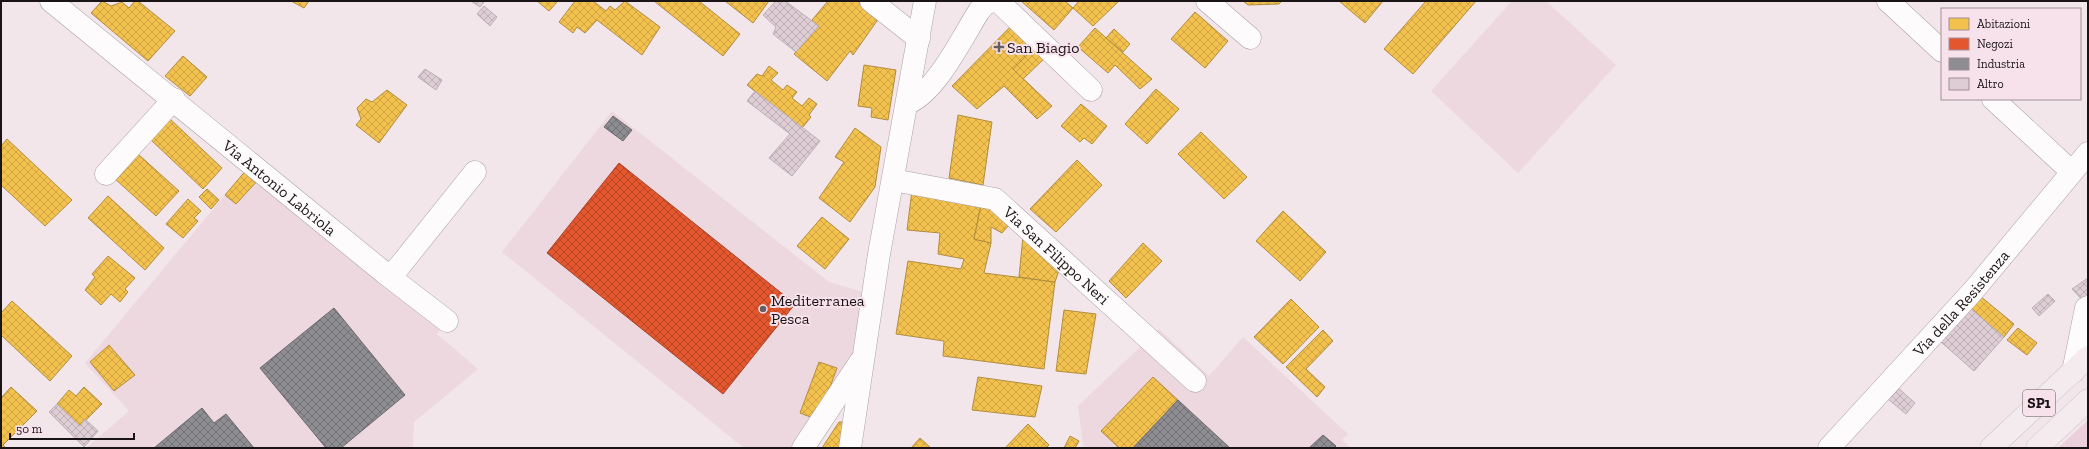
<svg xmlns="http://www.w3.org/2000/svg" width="2089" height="449" viewBox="0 0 2089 449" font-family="'Zilla Slab',serif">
<defs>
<pattern id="homes-cross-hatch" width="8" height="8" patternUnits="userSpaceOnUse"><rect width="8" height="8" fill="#f2c14e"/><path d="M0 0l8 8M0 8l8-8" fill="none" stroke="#cfa543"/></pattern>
<pattern id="shops-cross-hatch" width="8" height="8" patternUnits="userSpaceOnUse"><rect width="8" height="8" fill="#e4572e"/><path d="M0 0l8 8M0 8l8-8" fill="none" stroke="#b84726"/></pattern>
<pattern id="industry-cross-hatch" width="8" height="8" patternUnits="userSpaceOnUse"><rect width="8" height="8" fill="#8d8d92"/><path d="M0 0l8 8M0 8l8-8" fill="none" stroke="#727276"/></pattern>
<pattern id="building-cross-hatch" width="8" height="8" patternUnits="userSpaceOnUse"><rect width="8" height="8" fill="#decdd5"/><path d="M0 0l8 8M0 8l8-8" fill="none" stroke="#beafb6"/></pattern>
</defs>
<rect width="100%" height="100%" fill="#f2e6eb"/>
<g fill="#edd8e0">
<path d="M1512 1H1546L1616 65 1518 173 1431 91Z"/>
<path d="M612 111 829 282 863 292 853 353 794 448H744L502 252Z"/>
<path d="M244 172 441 328 437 334 478 369 414 422 413 448H86L129 411 85 363Z"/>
<path d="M1159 329 1209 376 1243 337 1348 434 1342 440 1351 448H1087L1083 445 1078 406Z"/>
</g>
<path fill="#ebd0dc" d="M2088 420V448H2058Z"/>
<g fill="url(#homes-cross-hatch)" stroke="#b28d3e">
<path d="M102 1 111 6 122 2 129 8 135 1H138L175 31 148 61 91 13Z"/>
<path d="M291 1H309L304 8Z"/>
<path d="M537 1H558L549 11Z"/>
<path d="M575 1H593L606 11 610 6 615 10 625 1 660 27 642 55 597 20 585 33 577 27 573 33 559 22Z"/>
<path d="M654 1H699L740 34 723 56Z"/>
<path d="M725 1H769L753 23Z"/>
<path d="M828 1H858L879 18 853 55 850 51 827 81 794 54 819 26 812 20Z"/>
<path d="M1021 1H1065L1073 8 1054 30Z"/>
<path d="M1079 1H1119L1093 26 1073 8Z"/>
<path d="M1243 1H1282L1279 4 1248 5Z"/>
<path d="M1339 1H1383L1365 23Z"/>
<path d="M1426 1H1476L1413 74 1384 49Z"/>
<path d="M1195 12 1228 41 1205 68 1171 39Z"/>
<path d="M1013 24 1036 46 1013 69 1052 106 1037 119 1004 86 977 109 952 86Z"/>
<path d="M1095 28 1152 79 1140 89 1115 65 1108 73 1078 47Z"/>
<path d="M1114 29 1130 44 1123 52 1106 38Z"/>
<path d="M1036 46 1047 56 1023 79 1013 69Z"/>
<path d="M183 56 207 77 190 96 165 76Z"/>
<path d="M864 65 896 70 888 120 871 117 872 108 858 106Z"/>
<path d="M769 66 778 73 771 80 783 90 787 85 797 92 792 98 802 106 809 98 817 104 809 115 811 117 802 128 747 85 757 74 762 76Z"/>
<path d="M1156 89 1179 109 1147 144 1125 124Z"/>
<path d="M387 90 407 105 379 143 356 125 361 119 357 108 366 99 372 102Z"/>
<path d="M1081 104 1107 126 1092 144 1084 138 1080 142 1061 126Z"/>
<path d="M958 115 992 122 983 185 949 178Z"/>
<path d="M170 119 222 168 203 189 151 140Z"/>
<path d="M855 128 881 147 875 187 850 222 819 198 844 162 835 157Z"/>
<path d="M1201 132 1247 177 1224 199 1178 154Z"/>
<path d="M7 139 72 200 45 226 1 185V146Z"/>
<path d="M138 154 179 191 156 216 114 178Z"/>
<path d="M1077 160 1102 185 1056 232 1030 209Z"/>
<path d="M248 168 260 178 236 204 225 195Z"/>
<path d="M207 189 219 200 211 209 199 197Z"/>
<path d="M912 190 982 200 974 239 991 243 984 273 1055 282 1044 369 943 356 944 341 896 334 908 261 961 269 964 259 938 254 940 233 907 230Z"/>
<path d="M108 196 164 248 145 270 88 218Z"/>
<path d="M188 199 201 211 194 218 198 221 183 238 166 224Z"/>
<path d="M982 200 1010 224 1002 233 991 227V243L974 239Z"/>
<path d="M1283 211 1326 252 1300 281 1256 241Z"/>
<path d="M822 217 849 239 825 269 797 246Z"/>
<path d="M1023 236 1059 270 1055 282 1019 277Z"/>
<path d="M1143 243 1162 261 1126 298 1109 281Z"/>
<path d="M108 256 135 278 125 289 128 292 120 302 111 294 101 305 85 290 95 277 92 274Z"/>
<path d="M1980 296 2014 324 2004 337 1970 308Z"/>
<path d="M1291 299 1319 327 1283 364 1254 337Z"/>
<path d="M12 301 72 356 50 381 1 335V313Z"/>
<path d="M1064 310 1096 314 1086 374 1056 371Z"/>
<path d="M2018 328 2037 343 2027 355 2007 340Z"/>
<path d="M1323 330 1333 341 1306 369 1325 387 1317 397 1286 367Z"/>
<path d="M109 345 135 375 114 391 90 362Z"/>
<path d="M819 362 837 368 818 420 800 413Z"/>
<path d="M978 377 1042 386 1035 417 972 410Z"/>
<path d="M1153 377 1178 400 1133 448H1119L1101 431Z"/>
<path d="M11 387 37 411 3 445 6 448H1V398Z"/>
<path d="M84 387 102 404 80 426 57 404 69 390 76 396Z"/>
<path d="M839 422H845L841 448H822Z"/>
<path d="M1028 424 1049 445 1046 448H1005Z"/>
<path d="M1070 436 1079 441 1075 448H1064Z"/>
<path d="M920 438 931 448H911Z"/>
</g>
<path fill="url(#shops-cross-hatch)" stroke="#a84327" d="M619 163 795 304 723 394 547 253Z"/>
<g fill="url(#industry-cross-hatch)" stroke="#6b696d">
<path d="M613 116 632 130 623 141 604 127Z"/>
<path d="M334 308 405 395 341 448H326L260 368Z"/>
<path d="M1178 400 1230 448H1133Z"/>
<path d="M202 408 214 423 226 414 254 448H154Z"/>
<path d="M1323 435 1336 446 1334 448H1309Z"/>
</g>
<g fill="url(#building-cross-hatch)" stroke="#b9b0b4">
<path d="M471 1H485L480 7Z"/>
<path d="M776 1H785L819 26 796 52 773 34 776 27 763 15Z"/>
<path d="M484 6 497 17 490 26 477 14Z"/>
<path d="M425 69 442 80 436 90 418 77Z"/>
<path d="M755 91 820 141 792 176 769 158 790 134 747 101Z"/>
<path d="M2088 278V306L2072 289Z"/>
<path d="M2048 294 2055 301 2039 316 2032 308Z"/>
<path d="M1970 308 2004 337 1974 371 1941 342Z"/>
<path d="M1897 387 1915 403 1906 414 1888 399Z"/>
<path d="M57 404 80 426 85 419 98 431 84 447 49 412Z"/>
</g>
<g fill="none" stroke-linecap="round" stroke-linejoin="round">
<defs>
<g id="minor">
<path id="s1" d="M51 1 386 274H390L398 268 475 172"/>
<path d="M871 1 919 39"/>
<path d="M994 1 999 2 1091 90"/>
<path d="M1207 1 1250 38"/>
<path d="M1888 1 1942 51"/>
<path d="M1993 99 2072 172"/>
<path d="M908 103C936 92 962 38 979 11L985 4 993 1"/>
<path d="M106 174 174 99"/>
<path id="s2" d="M893 180 995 199 1195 381"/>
<path d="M386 274 447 321"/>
<path d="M2073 372 2086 308 2088 307"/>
<path d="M803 448 860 362"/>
<path d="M850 448 879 254 925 1"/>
<path id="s3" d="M1829 448 1973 291 2088 153"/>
</g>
<g id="major">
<path d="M1991 448 2088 357"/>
<path d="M2037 448 2088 400"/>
</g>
</defs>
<use href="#minor" stroke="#a9a0a4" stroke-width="23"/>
<use href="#major" stroke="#c8c3c5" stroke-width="23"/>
<use href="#minor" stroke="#fdfbfc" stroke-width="22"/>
<use href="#major" stroke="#f4ebef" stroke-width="22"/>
</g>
<g fill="#665e61" stroke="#f7e1ea" stroke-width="1.5">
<path d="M997 41h4v4h4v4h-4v4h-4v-4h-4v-4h4z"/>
<circle cx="763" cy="309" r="4"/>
</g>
<g text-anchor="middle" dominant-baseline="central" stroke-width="4" stroke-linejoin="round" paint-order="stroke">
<rect fill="#f7e1ea" stroke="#5d5256" stroke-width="1" x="2023" y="390" width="32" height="26" rx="3"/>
<g font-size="15" font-weight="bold" fill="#1b1417">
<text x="2039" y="403">SP1</text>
</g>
<g font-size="16" fill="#1b1417" stroke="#f7e1ea" text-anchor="start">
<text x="1007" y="47">San Biagio</text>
<text x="771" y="300">Mediterranea<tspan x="771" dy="18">Pesca</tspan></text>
</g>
<g font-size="16" fill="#1b1417" stroke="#f7e1ea">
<text stroke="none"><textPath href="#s1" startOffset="295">Via Antonio Labriola</textPath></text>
<text stroke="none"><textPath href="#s2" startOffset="187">Via San Filippo Neri</textPath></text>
<text stroke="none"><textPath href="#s3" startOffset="196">Via della Resistenza</textPath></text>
</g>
</g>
<rect width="2089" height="449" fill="none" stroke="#1b1417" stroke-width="4"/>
<rect x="1941" y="8" width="140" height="92" fill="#f7e1ea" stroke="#9f8f96"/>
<rect x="1949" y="18" width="20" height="12" fill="#f2c14e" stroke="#9f8f96"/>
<text x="1977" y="28" font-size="12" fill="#1b1417">Abitazioni</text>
<rect x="1949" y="38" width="20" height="12" fill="#e4572e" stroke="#9f8f96"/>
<text x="1977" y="48" font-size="12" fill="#1b1417">Negozi</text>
<rect x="1949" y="58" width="20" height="12" fill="#8d8d92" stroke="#9f8f96"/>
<text x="1977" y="68" font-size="12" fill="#1b1417">Industria</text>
<rect x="1949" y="78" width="20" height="12" fill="#decdd5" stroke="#9f8f96"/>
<text x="1977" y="88" font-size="12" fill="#1b1417">Altro</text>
<path d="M10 433v6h124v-6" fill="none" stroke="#1b1417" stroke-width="2"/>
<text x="16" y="433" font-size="12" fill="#1b1417" stroke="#f7e1ea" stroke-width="3" paint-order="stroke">50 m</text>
</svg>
